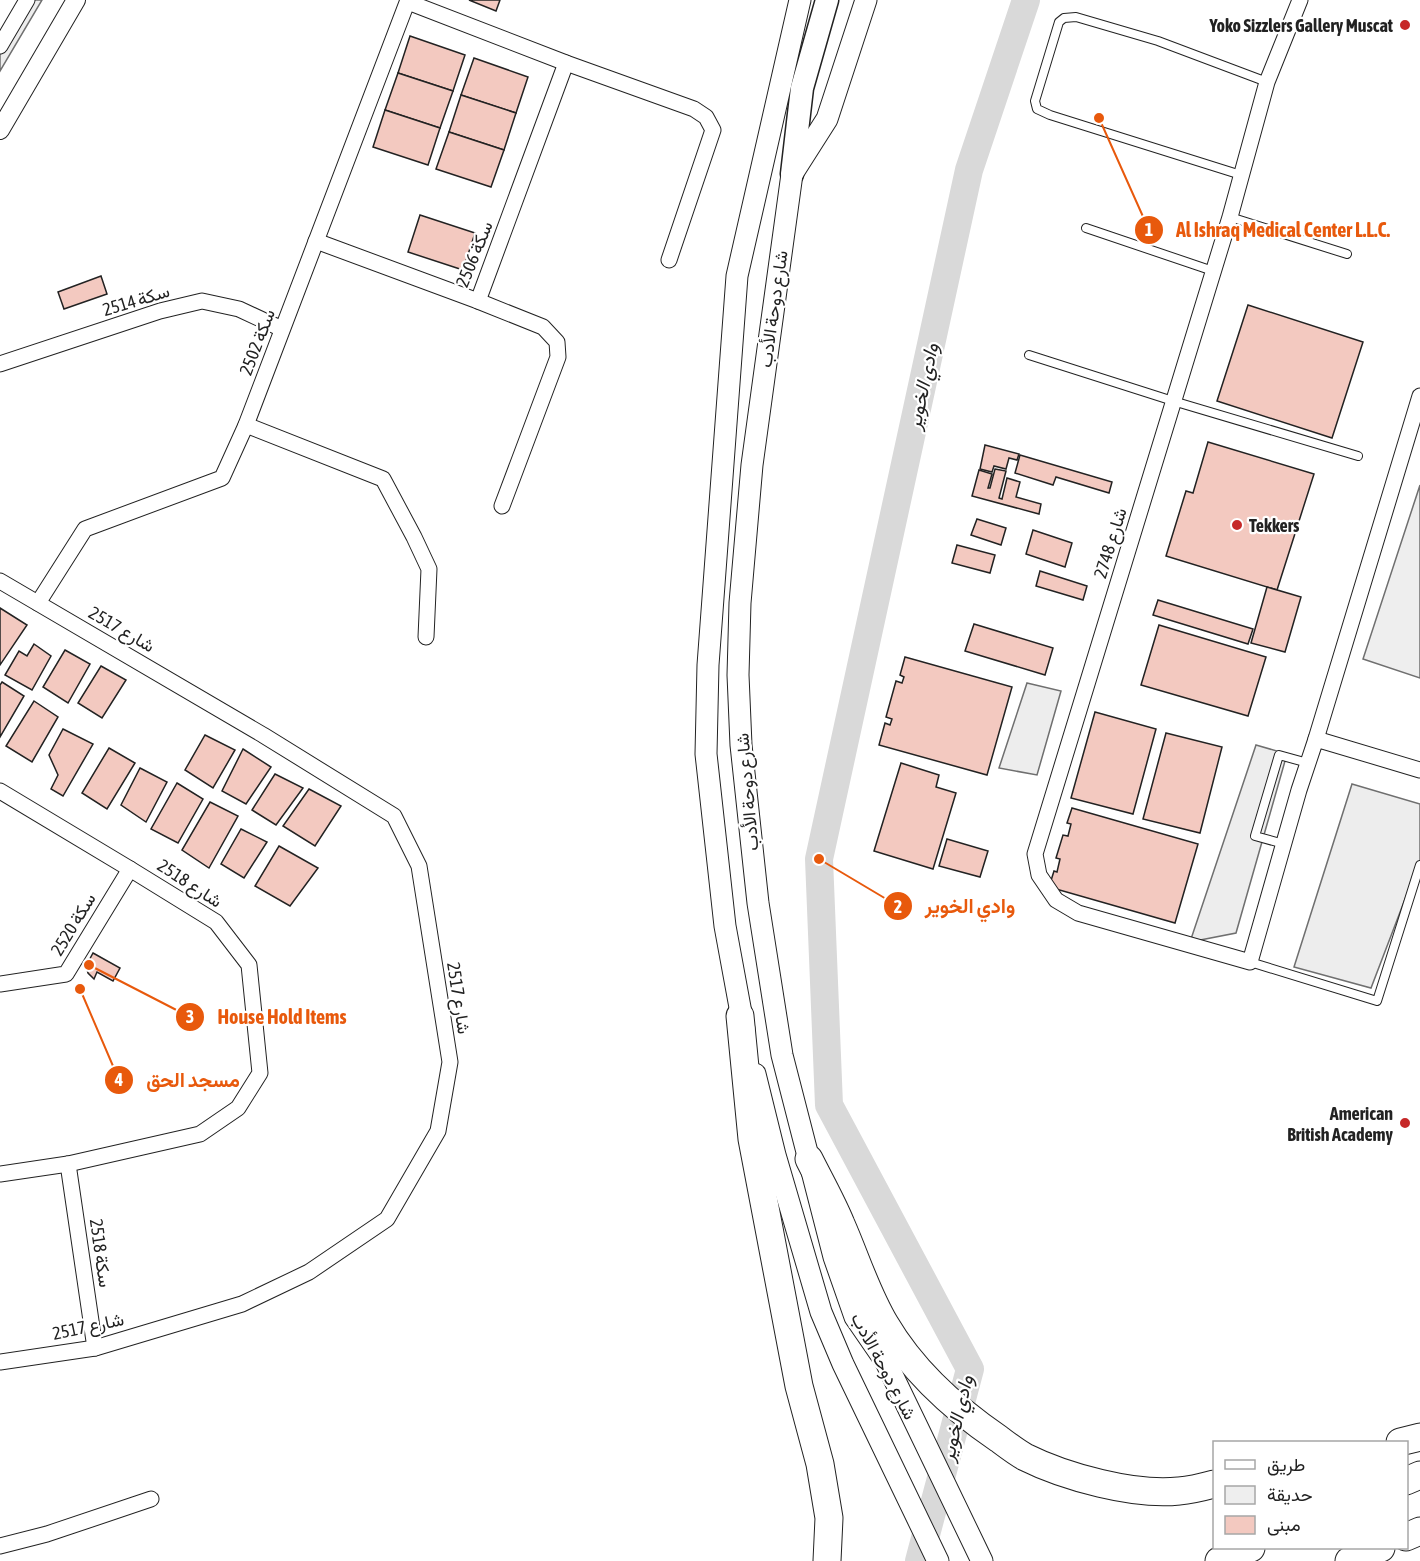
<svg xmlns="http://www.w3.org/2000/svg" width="1420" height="1561" viewBox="0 0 1420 1561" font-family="'Asap Condensed',Vazirmatn,sans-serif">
<rect width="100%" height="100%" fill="#fff"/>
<path fill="#eee" stroke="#6f6f6f" stroke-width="1.5" d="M1420 485V678L1363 659Z"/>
<g fill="#ededed" stroke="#6f6f6f" stroke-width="1.5">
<path d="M27 0H42L0 71V46Z"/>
<path d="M1027 683 1061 691 1037 775 999 768Z"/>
<path d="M1256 745 1287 754 1236 933 1190 942Z"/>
<path d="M1352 784 1420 804V860L1371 988 1294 967Z"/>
</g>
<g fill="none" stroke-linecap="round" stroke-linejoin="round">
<path stroke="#d9d9d9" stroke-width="28" d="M919 1561 970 1369 829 1105 819 859 969 170 1026 0"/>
</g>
<g fill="#f3c9c0" stroke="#222" stroke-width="1.5">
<path d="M469 0H500L496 11Z"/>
<path d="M410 36 465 55 453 91 398 73Z"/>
<path d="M474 58 528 77 516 113 461 95Z"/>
<path d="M398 73 453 91 440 128 385 110Z"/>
<path d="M461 95 516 113 504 150 449 132Z"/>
<path d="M385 110 440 128 428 165 373 147Z"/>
<path d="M449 132 504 150 491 187 436 169Z"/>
<path d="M420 215 475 233 463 270 408 252Z"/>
<path d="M101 276 107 294 64 309 58 292Z"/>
<path d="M1248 305 1363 342 1332 438 1217 401Z"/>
<path d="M1208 442 1314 474 1277 590 1166 556 1186 491 1193 493Z"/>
<path d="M985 445 1019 454 1017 460 1009 458 1006 469 994 466 992 472 980 469Z"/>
<path d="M1020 455 1112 482 1109 493 1056 477 1053 485 1015 473Z"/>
<path d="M995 469 1006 471 999 498 1002 499 1007 478 1020 482 1016 497 1041 504 1039 514 972 496 979 470 992 474 988 488H990Z"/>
<path d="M977 519 1006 528 1001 545 971 535Z"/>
<path d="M1033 530 1072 543 1065 567 1026 554Z"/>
<path d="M957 545 995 555 990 573 952 563Z"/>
<path d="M1040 571 1087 586 1083 600 1036 586Z"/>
<path d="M1267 587 1301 597 1285 652 1251 643Z"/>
<path d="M1158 600 1253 629 1248 644 1153 615Z"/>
<path d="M0 608 27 625 0 665Z"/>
<path d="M974 624 1053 648 1045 675 965 651Z"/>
<path d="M1159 625 1266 657 1248 716 1141 685Z"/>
<path d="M34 644 51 656 32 690 5 675 19 651 27 656Z"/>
<path d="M65 650 90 664 68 703 43 687Z"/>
<path d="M905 657 1012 687 987 775 879 745 885 723 890 725 892 719 886 717 896 681 902 683 904 677 900 675Z"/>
<path d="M101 666 126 680 102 718 78 703Z"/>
<path d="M2 682 24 696 0 737V685Z"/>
<path d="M34 701 58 717 32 762 6 746Z"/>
<path d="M1095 712 1156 729 1133 814 1071 798Z"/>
<path d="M63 729 93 744 63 796 51 789 58 775 49 755Z"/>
<path d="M1166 733 1222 747 1200 833 1143 819Z"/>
<path d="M205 735 235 750 213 788 185 770Z"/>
<path d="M109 748 135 763 107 809 82 793Z"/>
<path d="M243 749 271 767 246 804 222 791Z"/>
<path d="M901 763 939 775 936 787 956 793 933 869 874 851Z"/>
<path d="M140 768 167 782 146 822 121 805Z"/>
<path d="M275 774 303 788 276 825 252 810Z"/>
<path d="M177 783 203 799 178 843 151 829Z"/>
<path d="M309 789 341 806 315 846 283 826Z"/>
<path d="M210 802 238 816 209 868 182 850Z"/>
<path d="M1072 808 1198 844 1175 923 1049 887 1054 871 1057 872 1060 859 1056 858 1063 835 1068 836 1071 824 1067 823Z"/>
<path d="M241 829 267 842 244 878 221 864Z"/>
<path d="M947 839 988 851 980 877 939 866Z"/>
<path d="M279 846 318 868 290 906 255 886Z"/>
<path d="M93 953 120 968 113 981 97 972 94 979 88 973 86 966Z"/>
</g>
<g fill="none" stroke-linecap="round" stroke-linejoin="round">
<defs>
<g id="service">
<path d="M1241 175 1050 115 1037 109 1035 101 1059 22 1064 18 1076 17 1158 41 1267 82"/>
<path d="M1230 217 1347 254"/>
<path d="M1086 228 1213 271"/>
<path d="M1029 355 1173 401 1358 456"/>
<path d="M1284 844 1255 836 1279 755 1308 763"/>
<path d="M1250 962 1377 1001 1420 865"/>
</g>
<g id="minor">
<path d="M1300 0 1267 82 1230 217 1035 854 1039 875 1056 900 1078 913 1250 962 1299 790 1316 739 1420 770"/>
<path d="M408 2 566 63 694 109 706 117 713 130 669 260"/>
<path d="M0 46 27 0"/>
<path d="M316 241 478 301 543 327 557 342 558 357 502 506"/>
<path d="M478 301 566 63"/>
<path d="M0 364 160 311 202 301 239 309 282 329"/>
<path d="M246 425 383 479 414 537 429 569 426 637"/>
<path d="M0 581 263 735 394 816 419 866 450 1062 438 1131 387 1219 309 1272 242 1304 95 1348 0 1362"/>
<path d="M38 603 85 529 222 478 246 425 408 0"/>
<path d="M1316 739 1420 396"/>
<path d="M0 791 130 869 216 922 249 965 260 1073 238 1108 200 1134 68 1164 0 1174"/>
<path d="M0 984 66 974 130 869"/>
<path d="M68 1164 95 1348"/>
<path d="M0 1546 47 1534 151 1499"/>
</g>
<path id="tertiary" d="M0 130 76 0"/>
<g id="secondary">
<path d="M866 0 827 119 792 174 752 465 740 603 738 675 741 745 758 903 782 1055 834 1257 855 1317 886 1362 982 1561"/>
<path d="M744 1029 725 926 706 754 708 665 737 276 800 0"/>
<path d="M755 1074 775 1155 821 1312 843 1364 938 1561"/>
</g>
<path id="primary" d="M792 174 802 88 827 0"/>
<g id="motorway">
<path d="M740 1016 752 1139 799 1386 820 1464 829 1518 827 1561"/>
<path d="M809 1159C820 1181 832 1202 841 1224 856 1258 866 1292 885 1324 912 1370 955 1409 999 1439 1007 1445 1016 1452 1025 1457 1065 1477 1135 1496 1179 1491 1191 1490 1203 1487 1214 1484"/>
<path d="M1400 1442 1420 1437"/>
<path d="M1406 1481 1420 1475"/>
<path d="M1406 1537 1420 1531"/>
<path d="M1219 1561 1251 1548"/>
<path d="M1349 1561 1381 1548"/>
</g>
</defs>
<use href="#service" stroke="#222" stroke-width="10"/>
<use href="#minor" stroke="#222" stroke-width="17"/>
<use href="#tertiary" stroke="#222" stroke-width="20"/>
<use href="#secondary" stroke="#222" stroke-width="23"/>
<use href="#primary" stroke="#222" stroke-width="25"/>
<use href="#motorway" stroke="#222" stroke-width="29"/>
<use href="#service" stroke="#fff" stroke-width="8"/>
<use href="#minor" stroke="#fff" stroke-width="15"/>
<use href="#tertiary" stroke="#fff" stroke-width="18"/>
<use href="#secondary" stroke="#fff" stroke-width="21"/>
<use href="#primary" stroke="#fff" stroke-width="22"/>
<use href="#motorway" stroke="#fff" stroke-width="27"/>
</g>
<g fill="#c62828" stroke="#fff" stroke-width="2">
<circle cx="1405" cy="25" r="6"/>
<circle cx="1237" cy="525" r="6"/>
<circle cx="1405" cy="1123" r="6"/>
</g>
<g text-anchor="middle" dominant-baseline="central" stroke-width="4.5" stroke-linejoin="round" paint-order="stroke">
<g font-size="18" font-weight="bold" fill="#222" stroke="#fff" text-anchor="end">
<text x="1393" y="25">Yoko Sizzlers Gallery Muscat</text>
<text x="1249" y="525" text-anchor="start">Tekkers</text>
<text x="1393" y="1113">American<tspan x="1393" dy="21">British Academy</tspan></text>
</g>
<g font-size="18" fill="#222" stroke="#fff">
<text transform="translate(474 254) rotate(-68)">سكة 2506</text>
<text transform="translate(136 300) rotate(-17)">سكة 2514</text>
<text transform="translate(773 309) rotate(-82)">شارع دوحة الأدب</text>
<text transform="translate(257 342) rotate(-69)">2502 سكة</text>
<text transform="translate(1110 543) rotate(-73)">شارع 2748</text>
<text transform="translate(122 629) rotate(30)">2517 شارع</text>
<text transform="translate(747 792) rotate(-95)">شارع دوحة الأدب</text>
<text transform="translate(190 883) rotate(33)">2518 شارع</text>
<text transform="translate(73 924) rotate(-59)">سكة 2520</text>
<text transform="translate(459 998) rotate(81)">2517 شارع</text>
<text transform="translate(101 1253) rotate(82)">سكة 2518</text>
<text transform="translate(88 1326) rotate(-12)">2517 شارع</text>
<text transform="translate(884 1366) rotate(62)">شارع دوحة الأدب</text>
</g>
<g font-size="20" font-style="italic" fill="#222" stroke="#fff">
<text transform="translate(922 386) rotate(-78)">وادي الخوير</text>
<text transform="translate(956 1418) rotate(-77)">وادي الخوير</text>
</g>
</g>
<path fill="none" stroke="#e8590c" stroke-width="2" d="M1099 118L1149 230M819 859L898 906M89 965L190 1017M80 989L119 1080"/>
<g fill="#e8590c" stroke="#fff" stroke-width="2">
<circle cx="1099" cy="118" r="6"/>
<circle cx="819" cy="859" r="6"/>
<circle cx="89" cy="965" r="6"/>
<circle cx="80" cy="989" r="6"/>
<circle cx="1149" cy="230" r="15"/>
<circle cx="898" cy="906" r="15"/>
<circle cx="190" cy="1017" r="15"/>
<circle cx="119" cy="1080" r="15"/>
</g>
<g font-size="18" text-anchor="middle" font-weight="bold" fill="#fff">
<text x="1149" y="236">1</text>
<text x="898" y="913">2</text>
<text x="190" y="1023">3</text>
<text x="119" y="1086">4</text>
</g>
<g font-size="20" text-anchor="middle" font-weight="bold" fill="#e8590c" stroke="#fff" stroke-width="4.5" stroke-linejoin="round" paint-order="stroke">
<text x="1283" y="237">Al Ishraq Medical Center L.L.C.</text>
<text x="970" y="913">وادي الخوير</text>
<text x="282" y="1024">House Hold Items</text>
<text x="193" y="1087">مسجد الحق</text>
</g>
<rect x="1213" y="1441" width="195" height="108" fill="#ffffff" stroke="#a7a7a7" stroke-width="1.5"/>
<rect x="1225" y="1460" width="30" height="9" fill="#ffffff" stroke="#a7a7a7" stroke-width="1.5"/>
<text x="1267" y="1471" font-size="18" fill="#222222">طريق</text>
<rect x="1225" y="1486" width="30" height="18" fill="#eeeeee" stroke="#a7a7a7" stroke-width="1.5"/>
<text x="1267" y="1501" font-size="18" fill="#222222">حديقة</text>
<rect x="1225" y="1516" width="30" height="18" fill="#f3c9c0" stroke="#a7a7a7" stroke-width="1.5"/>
<text x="1267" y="1531" font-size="18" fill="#222222">مبنى</text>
</svg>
